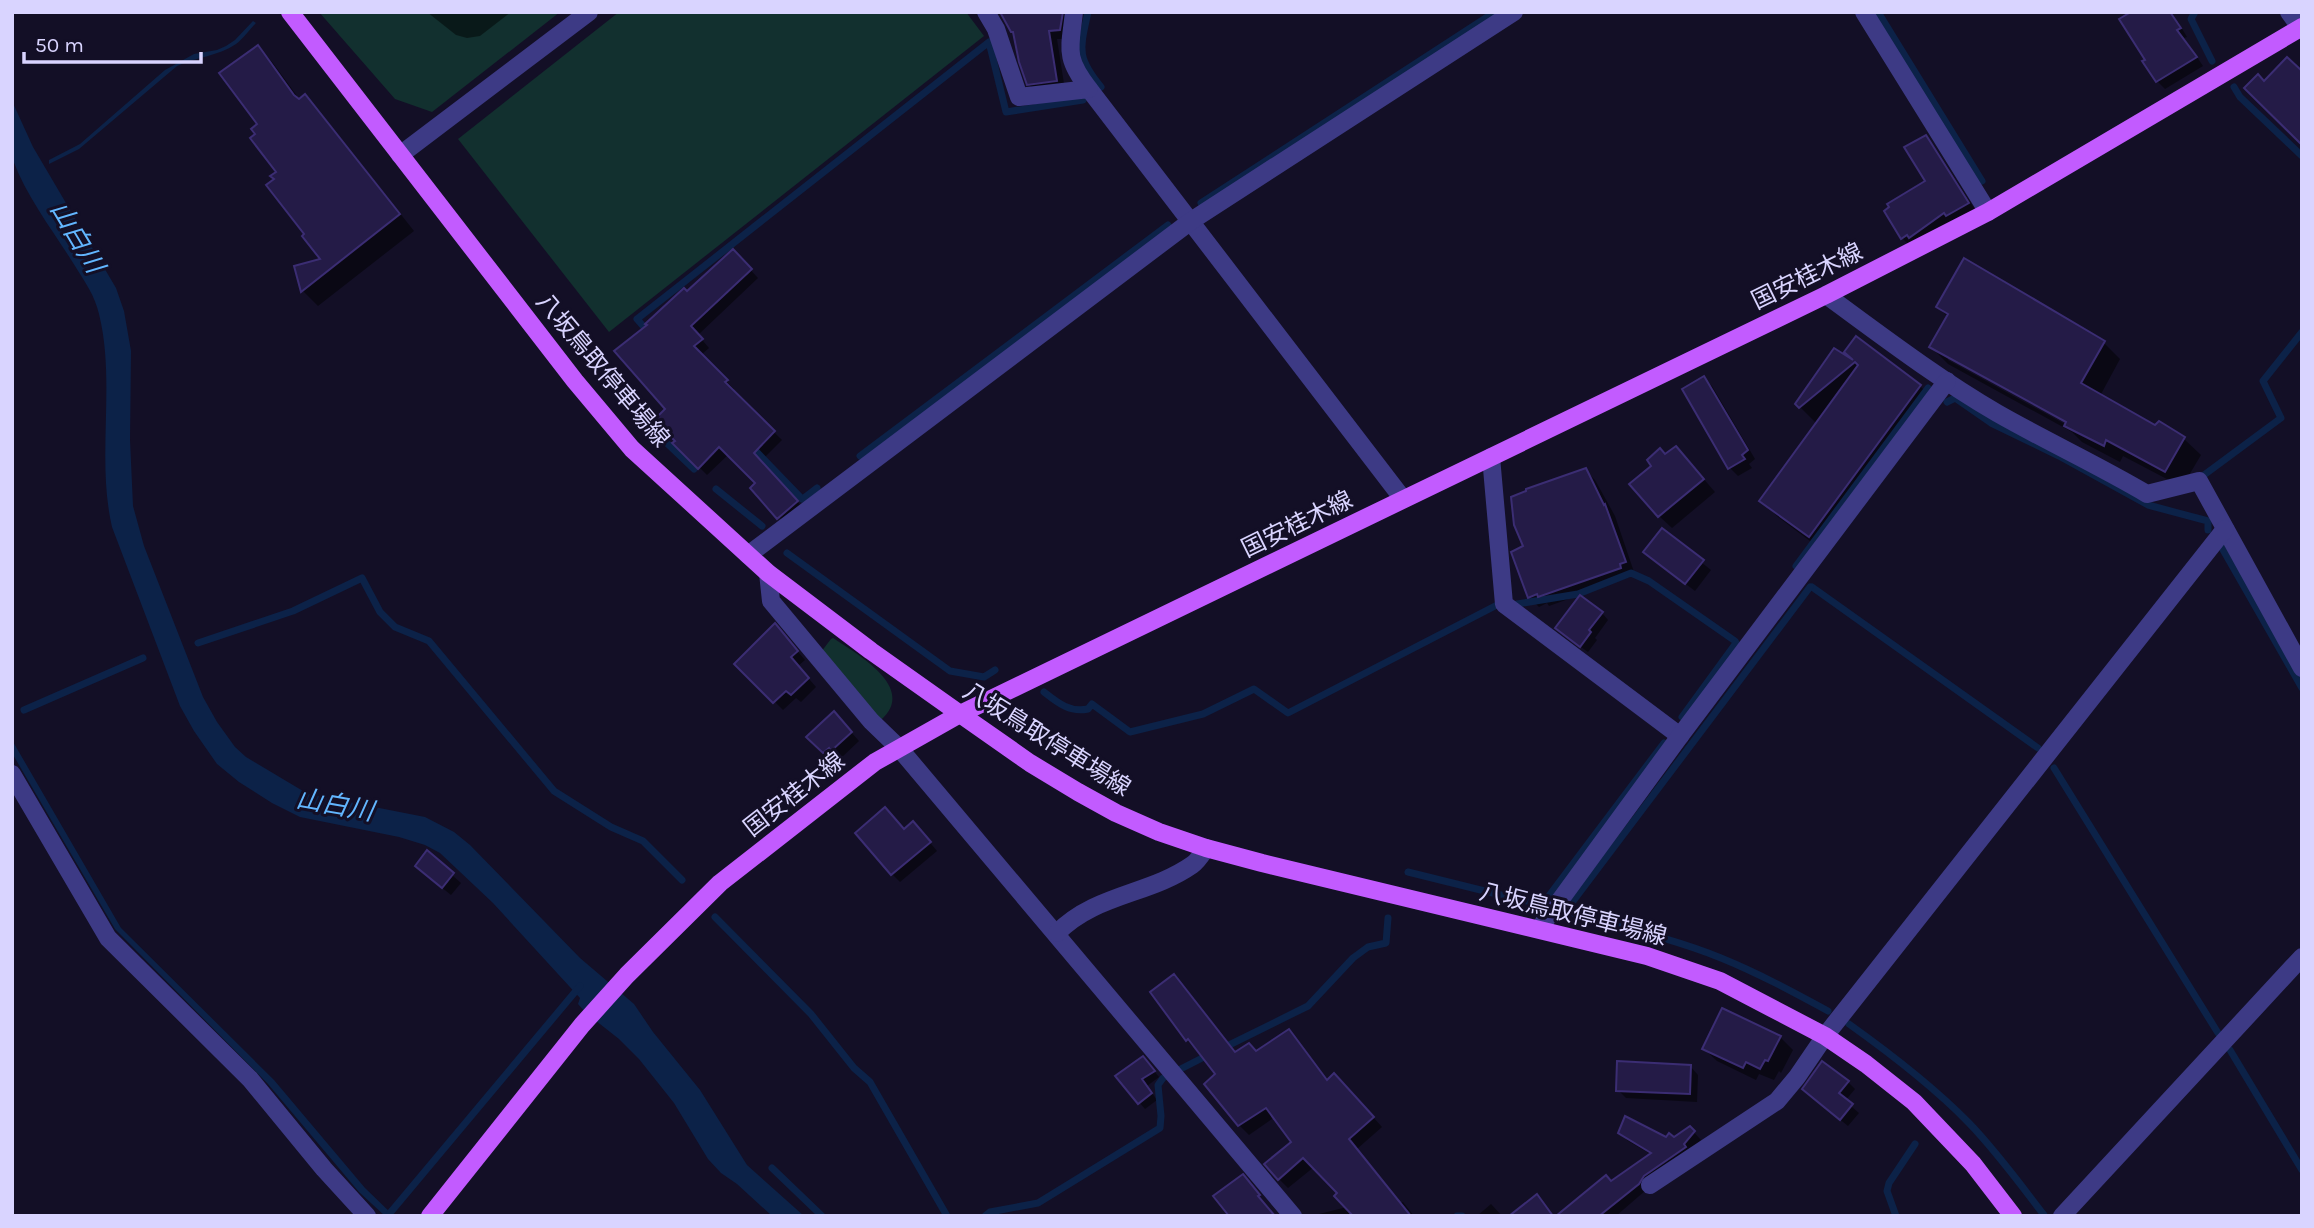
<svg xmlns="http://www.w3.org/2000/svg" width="2314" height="1228" viewBox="0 0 2314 1228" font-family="Karla,'Noto Sans JP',sans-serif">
<rect width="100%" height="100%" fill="#130f26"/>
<g fill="#12302f">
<path d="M319 12H560L432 112 395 99Z"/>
<path d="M619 12H966L984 36 609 332 458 139Z"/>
<path d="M833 638C857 654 918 688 881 720L821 652 831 639Z"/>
</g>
<g fill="#0c2248">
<path d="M253 21 256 23C249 30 243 39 236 44 219 56 196 57 177 66L79 149 49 164V160L80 144 165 70 194 54 217 50 226 46 235 40Z"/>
<path d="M12 101 33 147 116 288 124 311 131 351 130 440 133 506 144 546 203 697 217 722 235 747 246 757 308 794 425 817 454 832 470 845 580 958 634 1004 653 1032 700 1090 747 1165 804 1216H772L737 1184 721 1173 708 1159 674 1103 639 1059 619 1039 586 1013 578 1004 580 998 493 903 440 853 425 845 399 837 300 817 272 803 239 782 217 764 194 731 180 706 112 527C96 458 116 383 99 314 95 296 85 282 75 266 54 232 27 198 13 160 8 146 12 117 12 101Z"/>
<path d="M12 740 121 928 274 1080 365 1188 394 1216H385L359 1192 268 1084 115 929 12 753Z"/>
</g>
<g fill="#0007" fill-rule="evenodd">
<path d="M427 12H511L480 36 467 38 456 35Z"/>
<path d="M1002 12H1072L1069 39H1057L1065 90 1038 93 1028 84 1016 34Z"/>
<path d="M2170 14 2178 22 2187 37 2184 38 2203 66 2165 89 2157 81Z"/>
<path d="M258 47 273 63 300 100 305 96 320 112 414 231 318 306 303 291 296 267 323 260 276 180 279 172 257 134 259 125Z"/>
<path d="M1926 138 1934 146 1976 211 1910 246 1902 238 1927 182Z"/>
<path d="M733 251 758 278 698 335 709 348 701 355 734 389 732 391 782 440 760 462 805 510 787 525 779 517 757 483 729 454 707 475 675 443 677 441 668 410 687 293Z"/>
<path d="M1938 307 2104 343 2120 359 2100 396 2156 427 2160 423 2184 439 2201 455 2182 487 2123 456 2120 462 2082 442 2072 432 1948 364 1931 347 1948 317ZM1948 356 2074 425 2072 428 1948 360Z"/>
<path d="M1835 350 1858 366 1859 364 1920 386 1937 403 1826 553 1778 517 1761 500 1817 424 1797 404Z"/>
<path d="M1703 378 1712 386 1755 459 1749 464 1752 468 1738 476 1730 468Z"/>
<path d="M1666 456 1688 461 1715 492 1672 528 1659 516Z"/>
<path d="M1585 470 1595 480 1615 516 1634 572 1629 574 1630 577 1549 606 1547 603 1539 607 1529 597 1525 547Z"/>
<path d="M1662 531 1711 570 1695 591 1654 560Z"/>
<path d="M1602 613 1608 620 1595 638 1597 640 1588 652 1564 635Z"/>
<path d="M783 634 805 660 798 666 816 687 801 702 796 698 783 710 737 664Z"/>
<path d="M842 722 859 741 841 758 838 755 832 760 808 737Z"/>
<path d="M904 831 921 832 937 851 900 882 892 874Z"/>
<path d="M427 853 461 883 451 895 425 874Z"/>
<path d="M1174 976 1236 1053H1257L1289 1031 1329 1081 1344 1085 1382 1127 1357 1149 1400 1203 1403 1202 1414 1216H1320L1319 1214 1347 1207 1340 1194 1314 1167 1288 1188 1279 1179 1294 1142 1275 1117 1249 1135 1239 1125 1217 1074 1187 1040 1152 993Z"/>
<path d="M1780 1037 1793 1050 1781 1073 1779 1071 1774 1080 1759 1074 1756 1080 1717 1061 1704 1049Z"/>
<path d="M1149 1065 1159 1077 1147 1086 1157 1100 1145 1109 1117 1076Z"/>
<path d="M1690 1066 1698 1075 1697 1102 1626 1098 1618 1090Z"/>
<path d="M1848 1082 1855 1089 1845 1101 1859 1113 1848 1126 1811 1096Z"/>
<path d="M1690 1128 1701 1140 1690 1152 1616 1216H1559L1652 1155 1628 1141 1620 1133 1674 1140Z"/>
<path d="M1491 1204 1502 1216H1477Z"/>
</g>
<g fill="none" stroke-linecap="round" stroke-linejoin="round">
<g stroke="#0c2248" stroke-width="7">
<path d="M1088 12C1080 49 1076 57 1101 87"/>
<path d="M1878 12 1982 181"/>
<path d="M2195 12 2191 19 2212 61"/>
<path d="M2234 87 2240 97 2302 156"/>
<path d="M1201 203 1495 12"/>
<path d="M650 334 637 319 989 42 1006 112 1083 100"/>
<path d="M1947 402 1955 398 1991 423 2059 456 2148 505 2208 521V530"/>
<path d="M651 428 694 469"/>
<path d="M749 444 802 499"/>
<path d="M860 456 1168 225"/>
<path d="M2204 475 2281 418 2263 381 2302 332"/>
<path d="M716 489 762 526"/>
<path d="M804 498 817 488"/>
<path d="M2222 548 2302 688"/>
<path d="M787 553 950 671 984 677 995 670"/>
<path d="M1796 566 1928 388"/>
<path d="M1812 587 2038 748"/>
<path d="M1517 604 1578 594 1631 573 1649 581 1735 641"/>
<path d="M198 643 293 611 362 578 380 612 395 627 429 641 554 791 611 827 643 841 682 880"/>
<path d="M1044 692C1058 703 1070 713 1088 709L1092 704 1130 732 1203 714 1254 689 1288 713 1497 605"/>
<path d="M24 710 143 658"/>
<path d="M1682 717 1736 643"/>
<path d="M2054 768 2218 1033"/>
<path d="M1408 872 1521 900 1541 903"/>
<path d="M1545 901 1664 743"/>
<path d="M1568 908 1810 587"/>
<path d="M1569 910 1576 915C1625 928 1674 939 1721 958 1758 973 1793 992 1828 1011"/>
<path d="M715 917 811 1014 854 1068 870 1082 947 1216"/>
<path d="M1849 1024C1891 1054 1933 1086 1969 1123 1997 1152 2020 1184 2044 1215"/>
<path d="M1221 1049 1308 1006 1353 958 1368 947 1386 943 1388 918"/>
<path d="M2230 1050 2302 1170"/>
<path d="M772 1168 822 1216"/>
<path d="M390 1213 580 986"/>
<path d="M985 1216 990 1212 1038 1203 1160 1128 1161 1116 1158 1085 1163 1078 1210 1054"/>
<path d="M1457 1216H1462"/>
<path d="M1896 1216 1887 1191 1889 1183 1915 1144"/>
</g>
</g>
<g fill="#241b47" stroke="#3b2d73" stroke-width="2">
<path d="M1000 12H1063L1060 30 1049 31 1057 81 1027 85 1019 62 1013 32H1011Z"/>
<path d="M2131 12H2170L2181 28 2177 30 2197 57 2156 82 2142 61 2145 60 2119 19Z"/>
<path d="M258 45 294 95 299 99 305 94 400 214 301 292 294 266 320 259 302 236 304 234 266 185 274 179 270 176 276 172 250 138 255 134 251 129 257 124 219 73Z"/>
<path d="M2287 57 2302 71V145L2244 88 2258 74 2264 81Z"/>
<path d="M1926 135 1969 203 1946 216 1944 213 1909 238 1907 235 1901 239 1884 211 1889 207 1887 204 1925 181 1904 147Z"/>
<path d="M733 249 752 269 691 326 703 339 694 346 728 380 725 382 775 431 754 453 798 501 777 519 750 488 755 483 719 447 698 469 672 443 675 441 654 420 665 409 614 351 647 325 645 324 684 288 687 291Z"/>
<path d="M1964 258 2105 341 2081 383 2155 425 2159 421 2185 437 2165 472 2106 440 2104 446 2064 426 2066 422 1929 347 1948 314 1936 307Z"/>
<path d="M1856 336 1921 385 1809 537 1759 501 1858 365 1855 362 1799 408 1795 404 1834 348 1853 360 1844 352Z"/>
<path d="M1704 376 1748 450 1742 455 1745 459 1728 469 1682 389Z"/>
<path d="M1676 446 1704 479 1658 517 1629 484 1651 466 1647 460 1660 448 1665 454Z"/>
<path d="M1586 468 1604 505 1605 504 1626 562 1620 564 1621 568 1538 597 1537 594 1528 598 1511 552 1523 546 1514 525 1511 497 1526 491V489Z"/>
<path d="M1662 528 1704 560 1685 584 1643 552Z"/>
<path d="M1580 595 1603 612 1589 630 1591 632 1580 647 1555 628Z"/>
<path d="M775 623 798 651 791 657 809 678 791 695 786 691 773 703 734 664Z"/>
<path d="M834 711 852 732 831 751 829 748 823 753 806 737Z"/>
<path d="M885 807 904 829 913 821 931 842 891 875 855 833Z"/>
<path d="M427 850 454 873 442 888 415 866Z"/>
<path d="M1174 974 1235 1052 1249 1043 1256 1051 1289 1029 1327 1080 1334 1073 1374 1117 1349 1139 1411 1216H1353L1334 1196 1337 1193 1303 1158 1278 1180 1264 1164 1291 1142 1266 1108 1238 1126 1204 1084 1215 1074 1188 1039 1186 1041 1150 992Z"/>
<path d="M1722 1008 1781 1036 1768 1061 1765 1060 1760 1069 1746 1062 1743 1068 1702 1049Z"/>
<path d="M1143 1056 1155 1071 1142 1079 1152 1093 1138 1104 1115 1076Z"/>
<path d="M1617 1061 1691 1065 1690 1094 1616 1091Z"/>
<path d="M1822 1061 1849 1081 1839 1093 1853 1104 1840 1120 1802 1089Z"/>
<path d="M1625 1116 1666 1137 1669 1133 1674 1137 1690 1126 1695 1131 1684 1144 1686 1147 1644 1176 1639 1184 1599 1216H1556L1606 1175 1611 1181 1651 1153 1618 1133Z"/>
<path d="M1243 1174 1260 1195 1258 1196 1275 1216H1229L1213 1196Z"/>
<path d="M1537 1194 1553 1216H1509Z"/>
</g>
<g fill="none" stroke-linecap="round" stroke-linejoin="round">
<g stroke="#3d3a85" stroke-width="18">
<path d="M986 12 996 29 1019 97 1089 89 1403 499"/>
<path d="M1074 12C1070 49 1064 57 1089 89"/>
<path d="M1864 12 1988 212"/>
<path d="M2289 12 2302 30"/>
<path d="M400 155 589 12"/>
<path d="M1826 295C1882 336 1937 378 1997 413 2046 441 2098 465 2147 494L2199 481 2302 668"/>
<path d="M1491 457 1504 604 1680 736"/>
<path d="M748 555 1191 221 1514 12"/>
<path d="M768 573 771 601 871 721 899 748 1293 1216"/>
<path d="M12 774 108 938 250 1079 324 1169 367 1216"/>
<path d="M1539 929 1680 736 1947 381"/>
<path d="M1057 933C1095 894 1149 895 1192 865 1198 861 1202 854 1206 848"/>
<path d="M1650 1185 1777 1101 1797 1077 1825 1036 2225 529"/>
<path d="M2062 1216 2302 957"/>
</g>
<g stroke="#c25bff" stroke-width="18">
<path d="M290 12 575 381 632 449 768 573 871 651 960 714 1030 763 1078 792 1116 813 1159 832 1206 848 1262 863 1647 956 1720 981 1825 1036 1866 1064 1914 1102 1973 1164 2013 1216"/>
<path d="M430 1216 582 1025 627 975 720 883 875 762 960 714 1826 295 1988 212 2302 27"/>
</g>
</g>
<g text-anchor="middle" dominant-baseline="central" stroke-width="6" stroke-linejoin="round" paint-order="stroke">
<g font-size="24" fill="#d9d4ff" stroke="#130f26">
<text transform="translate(1807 276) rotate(-26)">国安桂木線</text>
<text transform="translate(603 370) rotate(50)">八坂鳥取停車場線</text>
<text transform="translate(1297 524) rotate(-26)">国安桂木線</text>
<text transform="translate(1047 739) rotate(32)">八坂鳥取停車場線</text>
<text transform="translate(794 794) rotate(-38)">国安桂木線</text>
<text transform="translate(1573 914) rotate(14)">八坂鳥取停車場線</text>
</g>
<g font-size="26" font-style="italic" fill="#62b6ff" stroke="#130f26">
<text transform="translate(77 237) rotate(59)">山白川</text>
<text transform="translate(335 805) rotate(10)">山白川</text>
</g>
</g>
<rect width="2314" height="1228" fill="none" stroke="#d9d4ff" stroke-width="28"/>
<path d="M24 52v10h177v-10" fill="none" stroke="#d9d4ff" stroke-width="3.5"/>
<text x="35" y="52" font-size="21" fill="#d9d4ff" stroke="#130f26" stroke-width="5" paint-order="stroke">50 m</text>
</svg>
